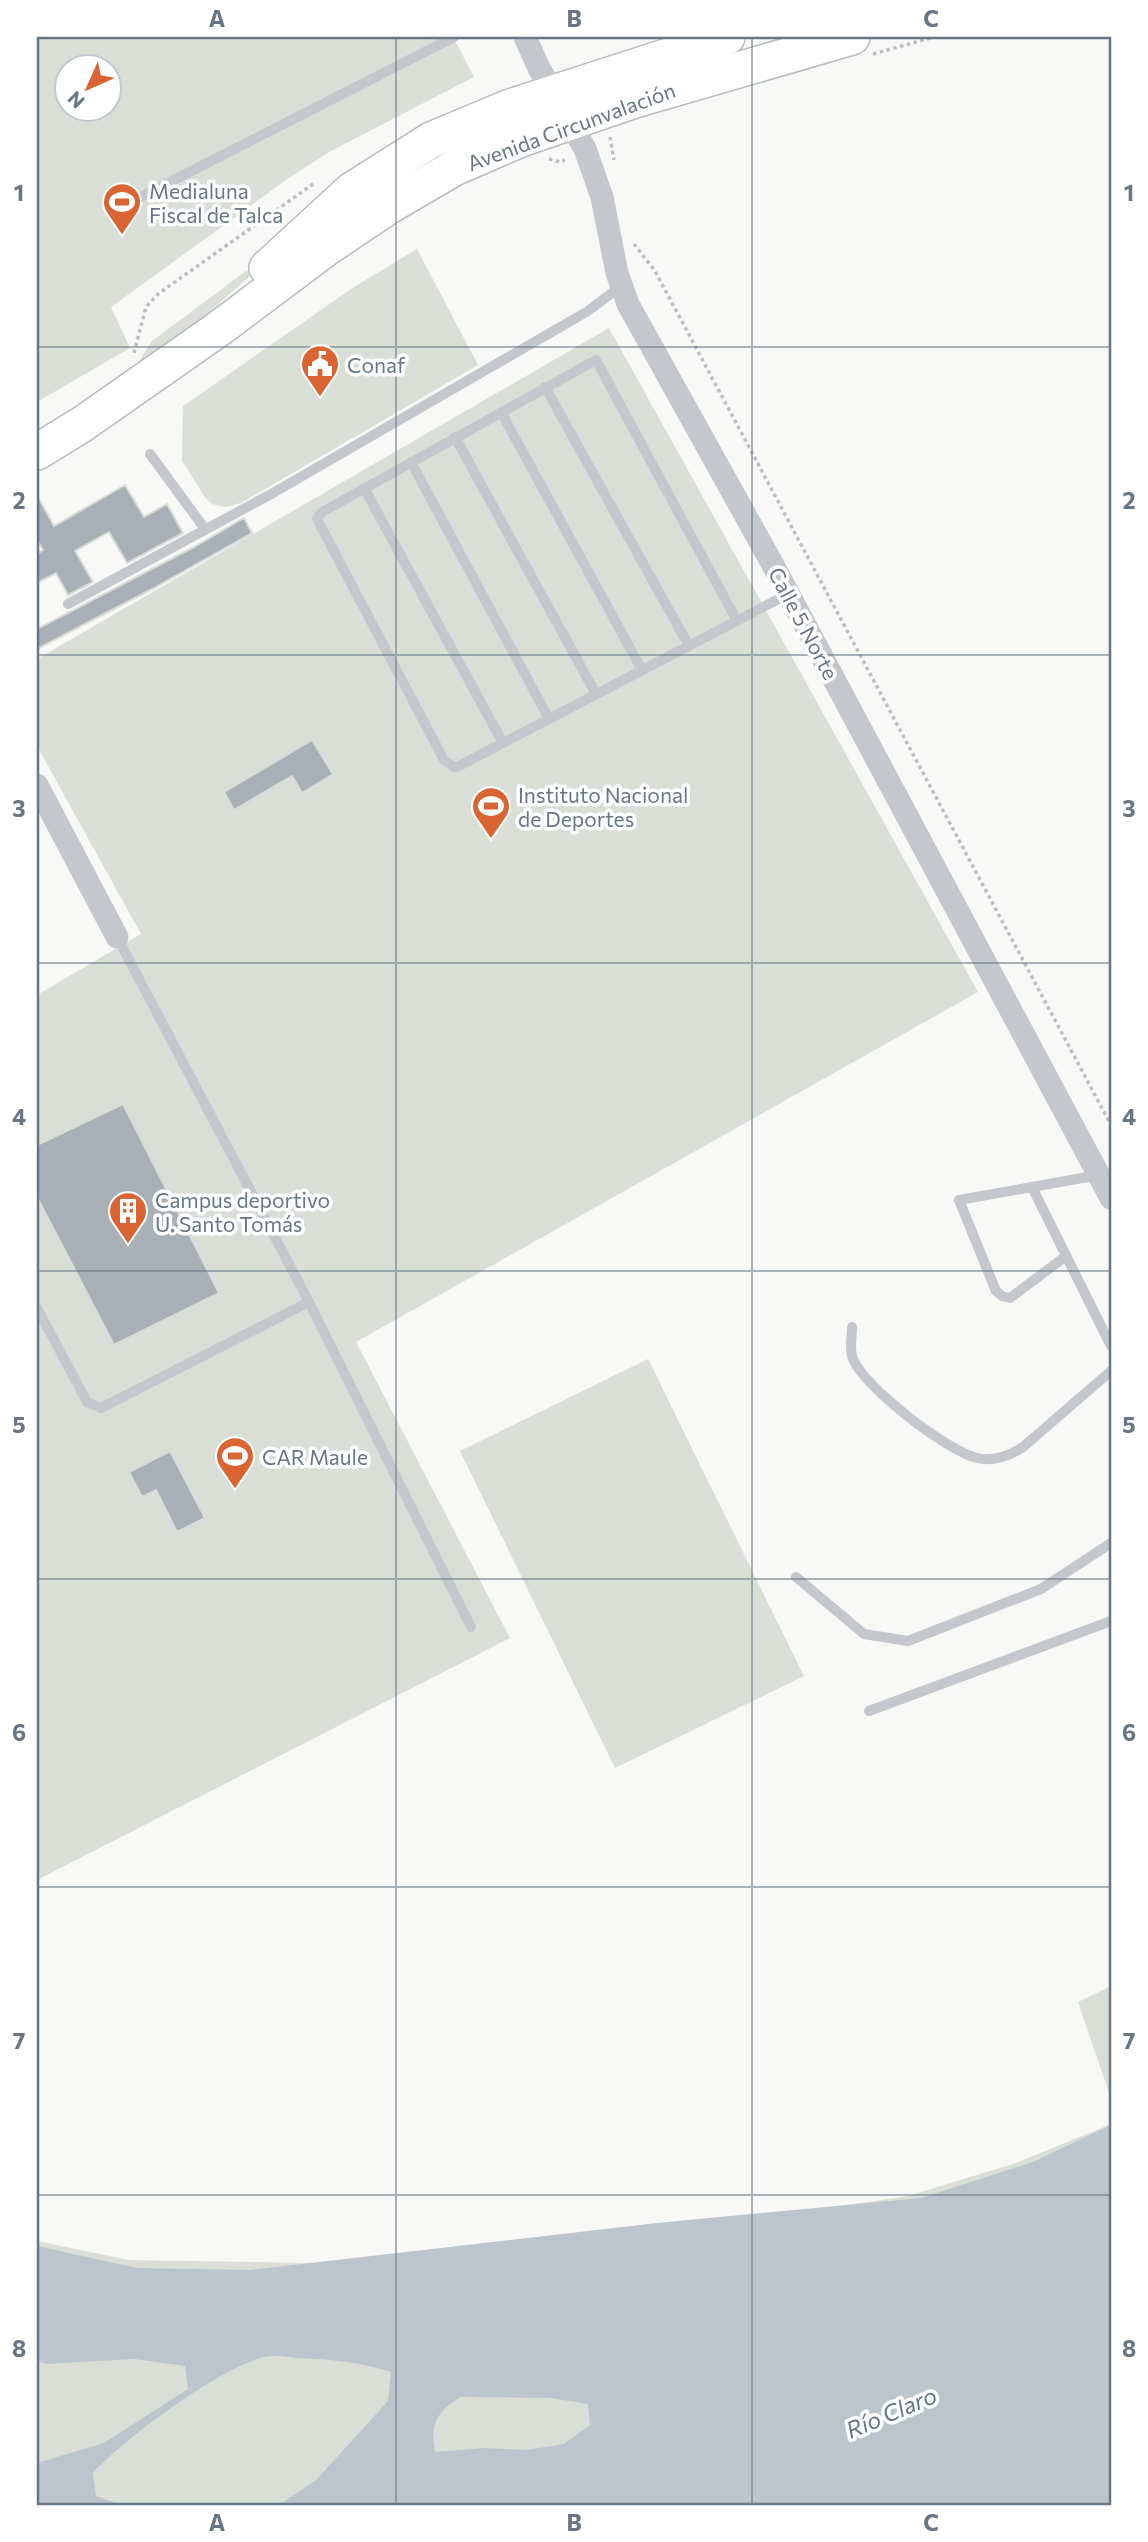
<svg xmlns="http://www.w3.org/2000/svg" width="1148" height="2542" viewBox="0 0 1148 2542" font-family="Commissioner,sans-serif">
<rect width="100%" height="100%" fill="#f8f8f6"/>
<g fill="#d9dfd7" fill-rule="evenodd">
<path d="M37 37H453L474 77 331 151 289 178 111 307 130 348 37 402ZM66 66H108V108H66Z"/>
<path d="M417 249 478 365 241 503 226 507 212 504 206 499 182 461 183 406 354 287Z"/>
<path d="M246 271 250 272 249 277 161 355 136 366 152 341Z"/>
<path d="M609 328 978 992 356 1342 510 1638 37 1880V995L141 934 37 746V659Z"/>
<path d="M648 1359 804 1676 615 1768 460 1451Z"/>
<path d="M1111 1986V2099L1078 2002Z"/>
<path d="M1111 2124V2505H37V2241L129 2260 314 2263 527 2252 908 2196 1016 2163Z"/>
</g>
<path fill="#bcc5cb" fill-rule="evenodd" d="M1111 2125V2504L279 2505 316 2480 388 2401 391 2372C360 2362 329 2359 297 2358 288 2357 278 2355 270 2356 226 2362 123 2440 93 2473L96 2496 122 2505H37V2463L104 2443 188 2389 185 2366 134 2359 47 2364 37 2361V2246L137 2268 250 2270 657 2223 921 2198 1033 2162ZM461 2397 550 2398 588 2404 590 2425 564 2444 526 2450 484 2448 435 2452C430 2424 437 2411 461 2397Z"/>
<g fill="#a8b0b6" stroke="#dadad8" stroke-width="2">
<path d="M125 485 144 517 167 504 183 533 127 563 109 532 75 551 93 582 68 595 56 573 37 583V554L43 550 37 540V495L54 526Z"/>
<path d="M244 518 252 533 152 589 37 649V629L192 548Z"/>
<path d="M312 740 333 774 302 793 292 776 234 810 224 792Z"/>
<path d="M123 1104 219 1293 114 1345 37 1197V1145Z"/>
<path d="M170 1451 205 1518 177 1532 156 1490 142 1497 129 1472Z"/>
</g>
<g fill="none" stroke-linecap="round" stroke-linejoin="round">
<defs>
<g id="primary">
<path d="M267 268 352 190 431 140 510 107 727 37"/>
<path d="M37 452 81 425 217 330 325 249 389 206 454 168 521 139 635 100 852 37"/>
</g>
</defs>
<use href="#primary" stroke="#b7bbbf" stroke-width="38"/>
<g stroke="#bcbec1" stroke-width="3.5" stroke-dasharray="3.5 3.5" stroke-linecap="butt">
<path d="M873 54 934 37"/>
<path d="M610 137 614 160"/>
<path d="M549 159 560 162 565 160"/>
<path d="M634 244 655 271 1111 1125"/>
<path d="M134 353 146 307 158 294 316 182"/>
</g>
<g stroke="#c4c7cb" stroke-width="10">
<path d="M115 210 454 37"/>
<path d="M545 387 689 646"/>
<path d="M501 412 642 670"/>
<path d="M455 437 596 694"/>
<path d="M150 454 205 529"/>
<path d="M411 462 549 719"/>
<path d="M364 488 503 743"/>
<path d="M68 604 273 493 588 311 621 286"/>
<path d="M737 621 596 360 322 512 317 519 444 760 454 767 459 766C568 708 679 652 788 594"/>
<path d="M1032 1187 1111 1346"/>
<path d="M1066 1256 1010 1298 1002 1296 996 1291 959 1200 1099 1175"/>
<path d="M309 1302 471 1627"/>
<path d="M37 1308 87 1402 101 1408 309 1302 117 937"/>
<path d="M852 1327C852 1336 849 1350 853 1359 864 1387 947 1451 977 1458 994 1462 1009 1456 1023 1447L1111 1371"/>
<path d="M796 1577 864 1634 908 1641 1041 1589 1111 1543"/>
<path d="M869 1711 1111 1621"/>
</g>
<g stroke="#c4c7cb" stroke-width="23">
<path d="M525 37 539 68 585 149 602 197 617 273 628 304 773 565 1111 1198"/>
<path d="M37 785 117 937"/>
</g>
<use href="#primary" stroke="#fff" stroke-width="35"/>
</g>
<path fill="none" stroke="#687685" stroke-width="2" stroke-opacity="0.55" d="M396 37V2505M752 37V2505M37 347H1111M37 655H1111M37 963H1111M37 1271H1111M37 1579H1111M37 1887H1111M37 2195H1111"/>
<defs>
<symbol id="stadium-pin" viewBox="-11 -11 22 30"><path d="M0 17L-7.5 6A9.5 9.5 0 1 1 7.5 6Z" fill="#db6532" stroke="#fff"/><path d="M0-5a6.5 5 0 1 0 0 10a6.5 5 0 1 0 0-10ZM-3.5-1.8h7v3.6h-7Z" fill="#fff"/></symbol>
<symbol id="civic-pin" viewBox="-11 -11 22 30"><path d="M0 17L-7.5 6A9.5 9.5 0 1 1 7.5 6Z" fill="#db6532" stroke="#fff"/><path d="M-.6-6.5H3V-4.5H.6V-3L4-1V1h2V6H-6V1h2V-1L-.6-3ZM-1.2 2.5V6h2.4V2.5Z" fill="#fff"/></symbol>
<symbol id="building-pin" viewBox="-11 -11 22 30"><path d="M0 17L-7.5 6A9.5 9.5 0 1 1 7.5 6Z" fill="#db6532" stroke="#fff"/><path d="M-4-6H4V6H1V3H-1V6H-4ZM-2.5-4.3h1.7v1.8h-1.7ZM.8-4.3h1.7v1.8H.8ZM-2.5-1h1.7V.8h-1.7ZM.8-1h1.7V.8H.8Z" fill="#fff"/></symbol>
</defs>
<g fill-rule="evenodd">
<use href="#stadium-pin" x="100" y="180" width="44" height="60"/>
<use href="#civic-pin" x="298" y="342" width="44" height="60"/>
<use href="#stadium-pin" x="469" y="784" width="44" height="60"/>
<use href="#building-pin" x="106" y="1189" width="44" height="60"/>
<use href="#stadium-pin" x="213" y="1434" width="44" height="60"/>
</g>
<g text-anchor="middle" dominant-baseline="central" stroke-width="7" stroke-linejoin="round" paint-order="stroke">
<g font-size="21" fill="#687685" stroke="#fff">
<text transform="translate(571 126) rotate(-20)">Avenida Circunvalación</text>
<text transform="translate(804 623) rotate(62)">Calle 5 Norte</text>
</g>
<g font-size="21" fill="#687685" stroke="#fff" text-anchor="start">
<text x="149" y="190">Medialuna<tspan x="149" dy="24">Fiscal de Talca</tspan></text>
<text x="347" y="364">Conaf</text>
<text x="518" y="794">Instituto Nacional<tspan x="518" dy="24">de Deportes</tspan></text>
<text x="155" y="1199">Campus deportivo<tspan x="155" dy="24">U. Santo Tomás</tspan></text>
<text x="262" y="1456">CAR Maule</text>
</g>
<g font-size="23" font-style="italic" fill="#647780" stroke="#fff">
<text transform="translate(891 2412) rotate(-23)">Río Claro</text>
</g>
</g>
<rect width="1148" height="2542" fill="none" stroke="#ffffff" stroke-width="77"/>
<g transform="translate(88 88) rotate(225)"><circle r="33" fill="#ffffff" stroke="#c3c8ce" stroke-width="2"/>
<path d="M0-5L12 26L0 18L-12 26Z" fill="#db6532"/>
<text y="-10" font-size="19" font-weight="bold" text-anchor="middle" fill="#687685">N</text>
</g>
<rect x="38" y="38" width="1072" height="2466" fill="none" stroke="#687685" stroke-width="2.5"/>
<g font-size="23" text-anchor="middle" font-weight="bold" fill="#687685">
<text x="217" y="27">A</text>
<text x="574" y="27">B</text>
<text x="931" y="27">C</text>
<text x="19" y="201">1</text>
<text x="1129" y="201">1</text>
<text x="19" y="509">2</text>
<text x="1129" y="509">2</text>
<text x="19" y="817">3</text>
<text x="1129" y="817">3</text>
<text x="19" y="1125">4</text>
<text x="1129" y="1125">4</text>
<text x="19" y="1433">5</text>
<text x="1129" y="1433">5</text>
<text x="19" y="1741">6</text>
<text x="1129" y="1741">6</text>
<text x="19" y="2049">7</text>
<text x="1129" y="2049">7</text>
<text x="19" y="2357">8</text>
<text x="1129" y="2357">8</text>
<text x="217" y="2531">A</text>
<text x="574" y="2531">B</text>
<text x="931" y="2531">C</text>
</g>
</svg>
